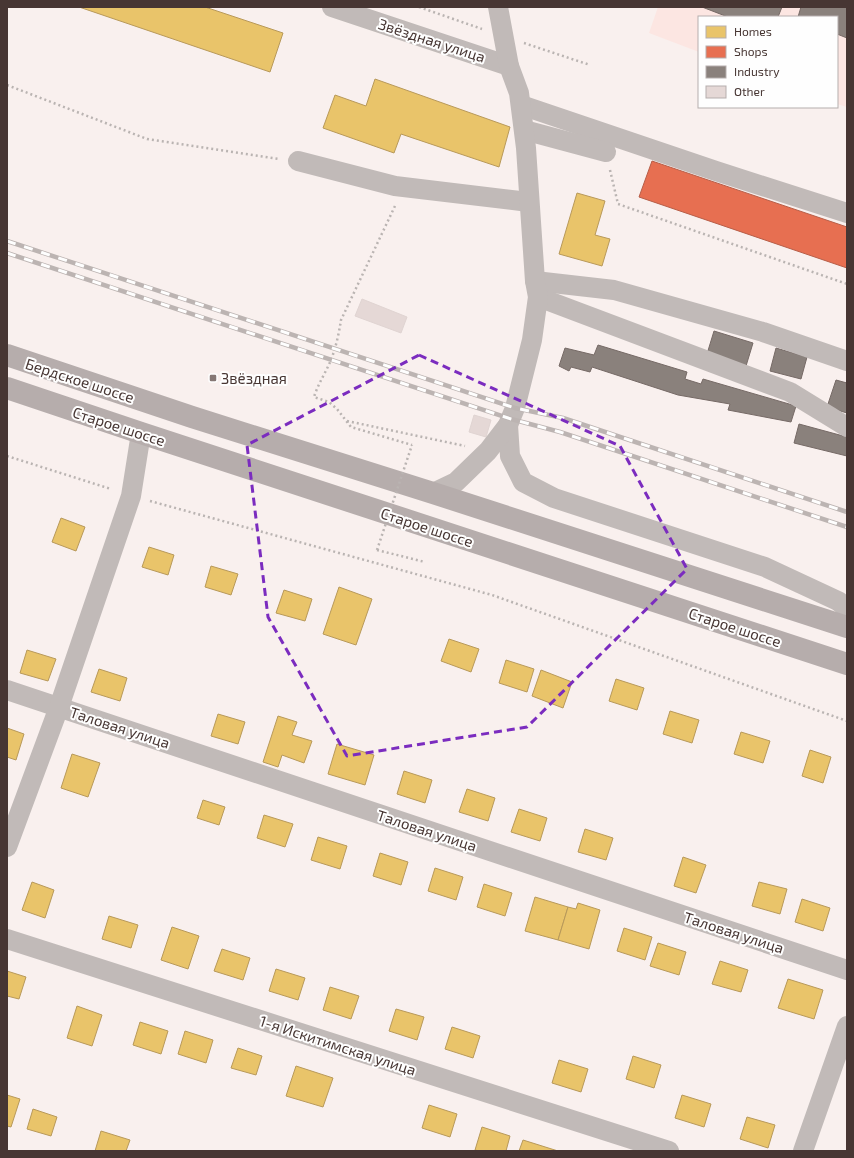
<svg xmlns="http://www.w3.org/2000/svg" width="854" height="1158" viewBox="0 0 854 1158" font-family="'Exo 2',sans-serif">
<rect width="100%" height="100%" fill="#f9f0ee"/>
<path fill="#fce6e2" d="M658 7H847V107L837 104V17H699V52L649 33Z"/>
<g fill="#e9c46a" stroke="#b8995a">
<path d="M79 7H205L283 33 270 72Z"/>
<path d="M375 79 510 127 499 167 401 134 394 153 323 128 335 95 366 106Z"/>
<path d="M577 193 605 201 595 235 610 239 602 266 559 254Z"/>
<path d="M61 518 85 527 76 551 52 542Z"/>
<path d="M149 547 174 555 168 575 142 567Z"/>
<path d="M211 566 238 574 231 595 205 587Z"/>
<path d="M339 587 372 599 356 645 323 634Z"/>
<path d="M284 590 312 599 305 621 276 613Z"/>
<path d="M449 639 479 649 471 672 441 661Z"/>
<path d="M27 650 56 659 48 681 20 673Z"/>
<path d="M506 660 534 669 527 692 499 683Z"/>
<path d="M99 669 127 678 120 701 91 692Z"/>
<path d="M541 670 572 682 563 708 532 696Z"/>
<path d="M616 679 644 688 637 710 609 701Z"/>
<path d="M670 711 699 720 692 743 663 734Z"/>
<path d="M218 714 245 722 238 744 211 736Z"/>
<path d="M278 716 297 722 292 735 312 741 304 763 282 755 278 767 263 762Z"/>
<path d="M7 728 24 734 16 760 7 757Z"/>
<path d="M741 732 770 741 763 763 734 754Z"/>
<path d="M337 744 374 755 365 785 328 774Z"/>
<path d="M810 750 831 757 823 783 802 776Z"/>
<path d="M72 754 100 763 88 797 61 788Z"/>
<path d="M404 771 432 780 425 803 397 794Z"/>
<path d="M467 789 495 798 488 821 459 812Z"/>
<path d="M203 800 225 807 219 825 197 818Z"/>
<path d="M519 809 547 818 540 841 511 832Z"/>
<path d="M264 815 293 824 285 847 257 838Z"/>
<path d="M585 829 613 838 606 860 578 852Z"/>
<path d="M318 837 347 846 340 869 311 860Z"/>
<path d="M380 853 408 862 401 885 373 876Z"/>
<path d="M683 857 706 865 696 893 674 886Z"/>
<path d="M435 868 463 877 456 900 428 891Z"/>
<path d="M32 882 54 890 45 918 22 910Z"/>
<path d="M759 882 787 889 780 914 752 906Z"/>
<path d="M484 884 512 893 505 916 477 907Z"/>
<path d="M535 897 568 907 558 940 525 931Z"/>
<path d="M802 899 830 908 823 931 795 922Z"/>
<path d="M578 903 600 910 589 949 558 940 568 907 576 909Z"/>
<path d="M109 916 138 925 131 948 102 939Z"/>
<path d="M172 927 199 936 188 969 161 960Z"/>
<path d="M624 928 652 937 645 960 617 951Z"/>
<path d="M658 943 686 952 679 975 650 966Z"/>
<path d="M222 949 250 958 243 980 214 971Z"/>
<path d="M720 961 748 970 741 992 712 984Z"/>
<path d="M276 969 305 978 298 1000 269 991Z"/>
<path d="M7 971 26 977 19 999 7 996Z"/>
<path d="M788 979 823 990 814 1019 778 1008Z"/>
<path d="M330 987 359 996 351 1019 323 1010Z"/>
<path d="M77 1006 102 1015 92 1046 67 1038Z"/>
<path d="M396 1009 424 1017 417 1040 389 1031Z"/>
<path d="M140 1022 168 1031 161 1054 133 1045Z"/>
<path d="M452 1027 480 1036 473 1058 445 1049Z"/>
<path d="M185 1031 213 1040 206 1063 178 1054Z"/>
<path d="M238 1048 262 1056 256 1075 231 1068Z"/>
<path d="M633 1056 661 1065 654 1088 626 1079Z"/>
<path d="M559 1060 588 1069 581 1092 552 1083Z"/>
<path d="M296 1066 333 1078 323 1107 286 1096Z"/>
<path d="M7 1095 20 1099 11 1127 7 1126Z"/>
<path d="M682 1095 711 1104 704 1127 675 1118Z"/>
<path d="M429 1105 457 1114 450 1137 422 1128Z"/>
<path d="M33 1109 57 1117 51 1136 27 1129Z"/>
<path d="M747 1117 775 1125 768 1148 740 1139Z"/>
<path d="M482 1127 510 1136 506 1151H479L475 1150Z"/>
<path d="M101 1131 130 1140 126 1151H95Z"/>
<path d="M523 1140 558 1151H519Z"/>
</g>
<path fill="#e76f51" stroke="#b75e48" d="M652 161 847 227V268L639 197Z"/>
<g fill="#8a817c" stroke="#766a66">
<path d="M702 7H782L778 17H728Z"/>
<path d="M801 7H847V38L837 34V17H798Z"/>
<path d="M714 331 753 343 746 366 707 354Z"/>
<path d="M598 345 687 372 685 379 701 384 703 379 796 406 791 422 728 410 730 404 678 395 592 367 590 372 571 367 569 371 559 366 565 348 594 355Z"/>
<path d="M776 348 807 357 801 379 770 371Z"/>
<path d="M836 380 847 383V413L827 407Z"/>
<path d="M799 424 847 437V456L794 443Z"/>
</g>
<g fill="#e5d8d6" stroke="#e0d4d2">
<path d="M362 299 407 317 401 333 355 316Z"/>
<path d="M474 415 491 420 486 437 469 432Z"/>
</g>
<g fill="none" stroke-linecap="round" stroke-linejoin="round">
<g stroke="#bab4b2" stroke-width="2.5" stroke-dasharray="2 3" stroke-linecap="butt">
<path d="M419 7 482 29"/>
<path d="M524 43 590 65"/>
<path d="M7 85 147 139 279 159"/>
<path d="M610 170 618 204 847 284"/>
<path d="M395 206 341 320C339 333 336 347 331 360 326 372 318 384 314 397L329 402 337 409 351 427 412 445"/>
<path d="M347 421 465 446"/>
<path d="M7 456 111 489"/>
<path d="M150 501 492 595 847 721"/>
<path d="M377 550 425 562"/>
</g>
<g stroke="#c1bab8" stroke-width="20">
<path d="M332 7 509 66"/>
<path d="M521 105 716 171 847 213"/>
<path d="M524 130 606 152"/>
<path d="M298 161 395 186 529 202"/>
<path d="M535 281 614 290 763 332 847 361"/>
<path d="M538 297 790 392 847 427"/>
<path d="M508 425 510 456 523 482 554 498 765 567 838 601 847 608"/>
<path d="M433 493 456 482 488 451 508 425 515 408 532 340 538 297 535 281 526 148 519 93 509 66 498 7"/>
<path d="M7 690 847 970"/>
<path d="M7 847 59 707 131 496 141 433"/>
<path d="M7 939 669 1151"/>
<path d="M803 1151 847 1026"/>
</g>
<g stroke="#b6adac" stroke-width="22">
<path d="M7 355 192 417 433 493 847 627"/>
<path d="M7 388 141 433 847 664"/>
</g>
<defs>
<g id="rail">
<path d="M7 241 515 408 563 418 847 512"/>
<path d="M7 253 511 419 560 432 847 527"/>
</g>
</defs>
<use href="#rail" stroke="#bcb4b2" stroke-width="4.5"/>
<use href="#rail" stroke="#fefefe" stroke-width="3" stroke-dasharray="9" stroke-linecap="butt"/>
<path stroke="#bab4b2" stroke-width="2.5" stroke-dasharray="2 3" stroke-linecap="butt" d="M377 550 412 445"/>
</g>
<path fill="none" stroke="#7b2cbf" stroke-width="3" stroke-dasharray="8 5" stroke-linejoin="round" d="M419 355 620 446 687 569 527 727 347 756 268 617 247 445Z"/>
<rect fill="#857774" stroke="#fefefe" stroke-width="1.5" x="209" y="374" width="8" height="8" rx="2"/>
<g text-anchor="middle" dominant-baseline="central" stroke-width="4" stroke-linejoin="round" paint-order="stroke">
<g font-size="15" fill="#473633" stroke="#fefefe">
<text transform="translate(432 40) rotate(18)">Звёздная улица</text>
<text transform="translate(80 380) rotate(18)">Бердское шоссе</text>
<text transform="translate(119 426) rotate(18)">Старое шоссе</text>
<text transform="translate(427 527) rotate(18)">Старое шоссе</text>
<text transform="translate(735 627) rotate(18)">Старое шоссе</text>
<text transform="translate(120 727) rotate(18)">Таловая улица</text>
<text transform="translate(427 830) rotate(18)">Таловая улица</text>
<text transform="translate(734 932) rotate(18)">Таловая улица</text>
<text transform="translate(338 1045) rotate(18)">1-я Искитимская улица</text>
</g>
<g font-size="15" fill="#473633" stroke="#fefefe" text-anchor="start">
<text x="221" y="378">Звёздная</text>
</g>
</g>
<rect width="854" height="1158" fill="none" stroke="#473633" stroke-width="16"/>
<rect x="698" y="16" width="140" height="92" fill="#fefefe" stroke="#b5aead"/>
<rect x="706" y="26" width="20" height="12" fill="#e9c46a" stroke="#b5aead"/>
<text x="734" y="36" font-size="12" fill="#473633">Homes</text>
<rect x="706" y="46" width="20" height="12" fill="#e76f51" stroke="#b5aead"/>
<text x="734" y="56" font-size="12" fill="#473633">Shops</text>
<rect x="706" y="66" width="20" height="12" fill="#8a817c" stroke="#b5aead"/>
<text x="734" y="76" font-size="12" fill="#473633">Industry</text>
<rect x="706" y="86" width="20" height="12" fill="#e5d8d6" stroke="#b5aead"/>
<text x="734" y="96" font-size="12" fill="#473633">Other</text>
</svg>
